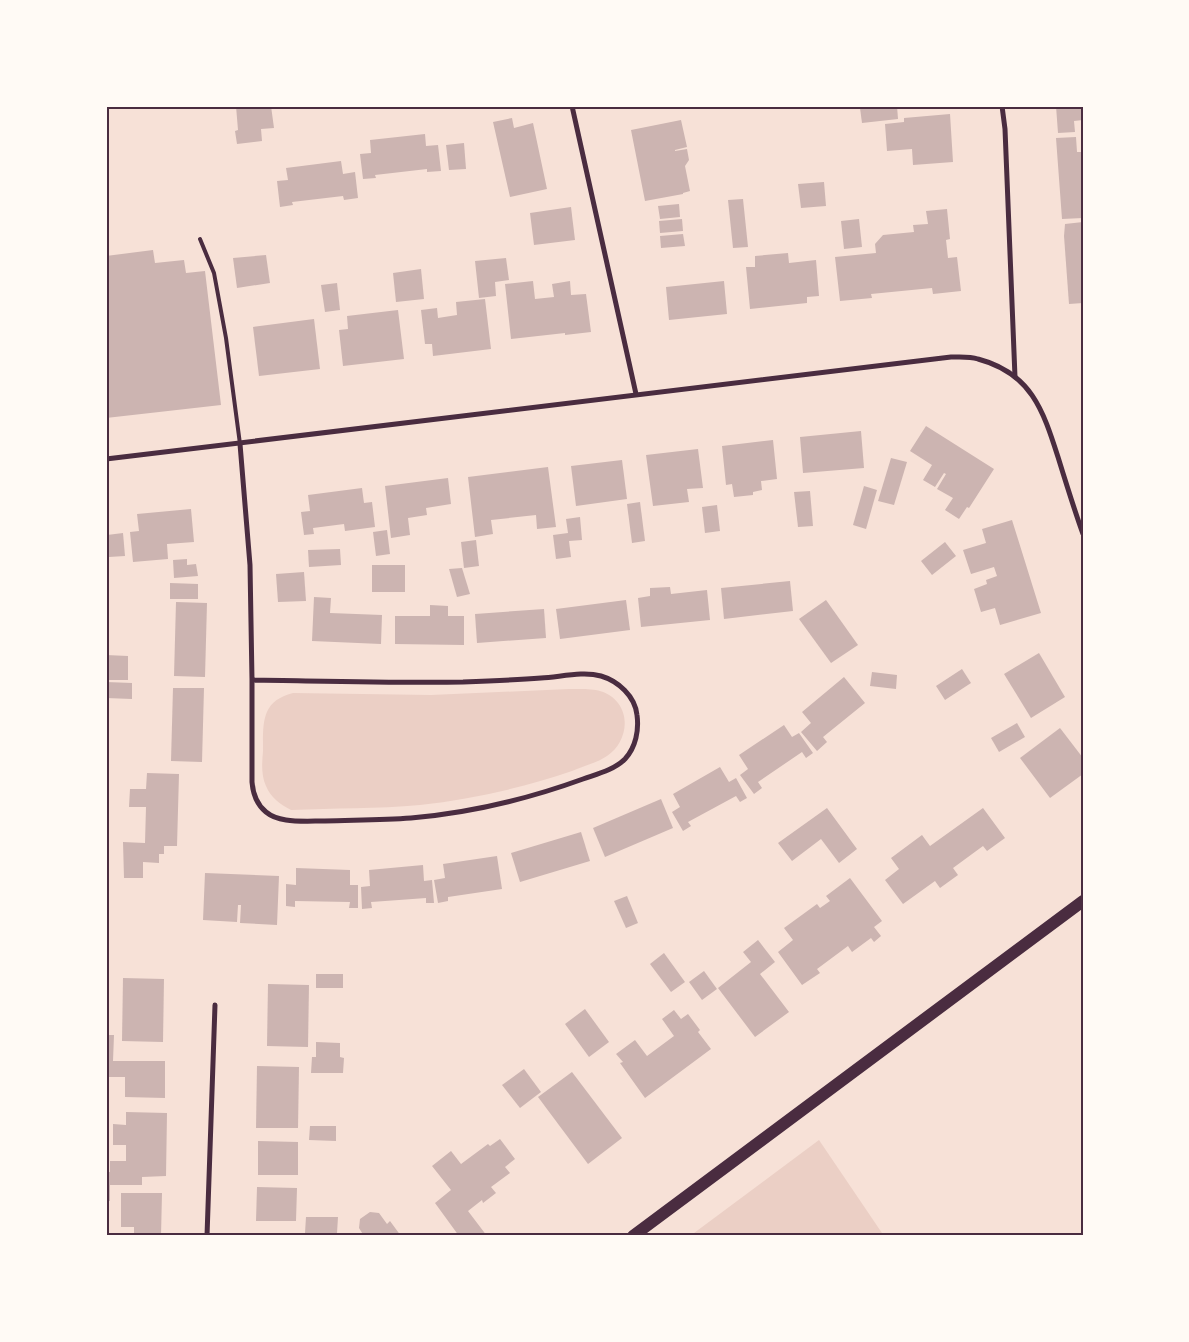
<svg xmlns="http://www.w3.org/2000/svg" width="1189" height="1342" viewBox="0 0 1189 1342" font-family="'Noto Sans',sans-serif">
<rect width="100%" height="100%" fill="#f7e1d7"/>
<g fill="#ebcfc5">
<path d="M569 689C587 689 606 687 618 703 631 720 624 745 607 756 597 763 583 766 572 771 523 788 472 799 420 805 377 809 334 808 291 810 280 804 271 798 266 786 261 775 262 763 263 751 263 723 261 701 293 693L431 695Z"/>
<path d="M819 1140 884 1236H690Z"/>
</g>
<g fill="#ccb4b1">
<path d="M236 106H271L274 128 261 129 262 141 237 144 235 131 238 130Z"/>
<path d="M877 106H897L898 119 862 123 860 108Z"/>
<path d="M1056 106H1083V120L1074 121 1075 132 1058 133Z"/>
<path d="M950 114 953 162 913 165 912 149 887 151 885 124 904 122V118Z"/>
<path d="M512 118 514 128 533 123 547 189 510 197 493 122Z"/>
<path d="M681 120 687 147 675 150V151L687 149 689 160 685 166 690 191 683 193V194L645 201 631 130Z"/>
<path d="M425 134 426 146 438 145 441 171 427 172V169L375 175 376 178 363 179 360 154 371 153 370 140Z"/>
<path d="M1076 137 1077 152H1083V218L1062 219 1056 138Z"/>
<path d="M464 143 466 169 449 170 446 145Z"/>
<path d="M341 161 343 174 355 172 358 198 344 200 343 196 292 202 293 205 280 207 277 181 288 180 286 168Z"/>
<path d="M824 182 826 206 801 208 798 184Z"/>
<path d="M743 199 748 247 733 248 728 200Z"/>
<path d="M679 204 680 217 660 219 658 206Z"/>
<path d="M571 207 575 240 534 245 530 213Z"/>
<path d="M947 209 950 239 946 240 948 258 957 257 961 291 933 294 932 288 871 294 872 298 840 301 835 257 876 253 875 244 883 235 914 232 913 225 928 224 926 211Z"/>
<path d="M682 219 683 231 660 233 659 221Z"/>
<path d="M859 219 862 247 844 249 841 221Z"/>
<path d="M1083 222V303L1069 304 1064 236 1065 224Z"/>
<path d="M683 234 685 246 661 248 660 236Z"/>
<path d="M153 250 155 263 184 260 186 273 205 271 221 405 106 418V256Z"/>
<path d="M788 253 789 263 816 260 819 296 807 297V303L750 309 746 267H755V256Z"/>
<path d="M266 255 270 283 237 288 233 258Z"/>
<path d="M506 258 509 280 495 282 496 296 479 298 475 261Z"/>
<path d="M421 269 424 299 396 302 393 273Z"/>
<path d="M533 281 535 299 554 297 552 284 570 281 571 295 586 294 591 332 565 335V333L511 339 505 284Z"/>
<path d="M724 281 727 314 669 320 666 287Z"/>
<path d="M337 283 340 310 325 312 321 285Z"/>
<path d="M485 299 491 349 433 356 432 344H425L421 310 437 308 438 318 457 315 456 302Z"/>
<path d="M398 310 404 359 343 366 339 330 348 329 347 316Z"/>
<path d="M314 319 320 369 259 376 253 327Z"/>
<path d="M926 426 994 469 969 508 967 507 959 519 945 510 953 498 937 489 946 474 944 473 935 487 923 480 932 465 910 451Z"/>
<path d="M861 431 864 468 803 473 800 437Z"/>
<path d="M773 440 777 479 761 481 762 490 753 492V495L734 497 732 484 726 485 722 446Z"/>
<path d="M698 449 703 488 687 489 689 502 653 506 646 455Z"/>
<path d="M891 458 907 462 894 505 878 501Z"/>
<path d="M622 460 627 499 576 506 571 466Z"/>
<path d="M548 467 556 527 537 529 536 515 491 520 493 534 475 537 468 477Z"/>
<path d="M448 478 451 504 426 508 427 515 408 518 410 535 391 538 385 486Z"/>
<path d="M864 486 877 490 866 529 853 525Z"/>
<path d="M362 488 364 503 372 502 375 527 345 531 344 524 313 528 314 534 304 535 301 512 310 511 308 495Z"/>
<path d="M810 491 813 526 798 527 794 492Z"/>
<path d="M640 502 645 541 632 543 627 504Z"/>
<path d="M717 505 720 531 705 533 702 507Z"/>
<path d="M191 509 194 542 167 544 168 559 133 562 130 532 139 531 137 514Z"/>
<path d="M580 517 582 540 569 541 571 557 556 559 553 535 568 533 566 519Z"/>
<path d="M1012 520 1041 613 1000 625 995 608 981 612 974 589 987 584 986 580 997 576 994 567 971 574 963 550 986 543 982 529Z"/>
<path d="M387 530 390 554 376 556 373 532Z"/>
<path d="M123 533 125 556 109 557 107 535Z"/>
<path d="M476 540 479 566 464 568 461 542Z"/>
<path d="M945 542 956 556 932 575 921 561Z"/>
<path d="M340 549 341 565 309 567 308 550Z"/>
<path d="M187 559V565L196 564 198 576 174 578 173 560Z"/>
<rect x="372" y="565" width="33" height="27"/>
<path d="M462 568 470 594 457 597 449 569Z"/>
<path d="M304 572 306 601 278 602 276 574Z"/>
<path d="M790 581 793 611 724 619 721 588Z"/>
<path d="M170 583 198 584V599H170Z"/>
<path d="M670 587 671 594 707 590 710 620 641 627 638 598 650 596V588Z"/>
<path d="M314 597 331 598 330 613 382 615 381 644 312 641Z"/>
<path d="M626 600 630 630 560 639 556 609Z"/>
<path d="M826 600 858 645 831 663 799 619Z"/>
<path d="M176 602 207 603 205 677 174 676Z"/>
<path d="M430 605 448 606V616H464V645L395 644V616H430Z"/>
<path d="M544 609 546 638 477 643 475 614Z"/>
<path d="M1039 653 1065 697 1031 718 1004 674Z"/>
<path d="M106 655 128 656V680H106Z"/>
<path d="M962 669 971 683 945 700 936 686Z"/>
<path d="M872 672 897 675 896 689 870 686Z"/>
<path d="M844 677 865 703 823 737 827 742 817 751 801 732 811 723 802 712Z"/>
<path d="M106 682 132 683V699L106 698Z"/>
<path d="M173 688H204L202 762 171 761Z"/>
<path d="M1017 723 1025 737 999 752 991 738Z"/>
<path d="M784 725 792 737 799 733 813 753 806 758 802 752 758 782 762 788 754 794 740 775 748 769 739 755Z"/>
<path d="M1060 728 1083 758V774L1050 798 1020 758Z"/>
<path d="M720 767 729 782 736 778 747 798 740 802 736 796 688 822 691 826 683 831 672 812 680 807 673 794Z"/>
<path d="M147 773 179 774 177 846H164V854H159V863L143 862V878H124L123 842 145 843 146 807H129L130 789H146Z"/>
<path d="M661 799 673 828 605 857 593 828Z"/>
<path d="M827 808 857 849 839 863 821 839 792 861 778 843Z"/>
<path d="M983 808 1005 838 987 851 983 846 953 868 958 875 940 888 935 881 903 904 885 880 899 869 891 858 922 835 930 846Z"/>
<path d="M581 832 590 861 520 882 511 853Z"/>
<path d="M497 856 502 889 448 897V901L438 903 434 880 445 878 443 864Z"/>
<path d="M423 865 424 881 432 880 434 903H426V898L399 900 371 902 372 908 362 909 361 887 370 886 369 870Z"/>
<path d="M296 868 350 870V885H358V908H349L350 902 295 901V907L286 906V884L296 885Z"/>
<path d="M205 873 279 876 277 925 240 923 241 905H238L237 922 203 920Z"/>
<path d="M850 878 882 921 874 927 881 936 874 942 871 938 852 952 848 946 817 969 820 973 802 985 778 952 793 940 784 928 817 904 820 908 830 901 826 896Z"/>
<path d="M627 896 638 923 626 928 614 901Z"/>
<path d="M758 940 775 962 760 974 789 1012 755 1037 718 988 751 962 743 952Z"/>
<path d="M664 953 685 982 671 992 650 964Z"/>
<path d="M704 971 717 989 702 1000 689 982Z"/>
<rect x="316" y="974" width="27" height="14"/>
<path d="M123 978 164 979 163 1042 122 1041Z"/>
<path d="M268 984 309 985 308 1047 267 1046Z"/>
<path d="M585 1009 609 1042 589 1057 565 1024Z"/>
<path d="M674 1010 681 1019 688 1014 700 1030 698 1032 711 1049 645 1098 620 1063 623 1062 616 1054 635 1040 647 1056 674 1036 662 1019Z"/>
<path d="M106 1035H114L113 1061H165V1098L125 1097V1077H106Z"/>
<path d="M316 1042 340 1043V1057L344 1058 343 1073H311L312 1057H316Z"/>
<path d="M257 1066 299 1067 298 1128H256Z"/>
<path d="M524 1069 541 1092 520 1108 502 1085Z"/>
<path d="M572 1072 622 1138 588 1164 538 1097Z"/>
<path d="M126 1112 167 1113 166 1176 142 1177V1185H110V1201H106V1172H110V1161H126V1145H113V1124L126 1125Z"/>
<path d="M310 1126H336V1141L309 1140Z"/>
<path d="M500 1139 515 1159 505 1167 510 1173 491 1187 496 1193 483 1203 482 1200 468 1211 487 1236H459L435 1203 451 1190 432 1166 451 1151 461 1164 488 1144 490 1146Z"/>
<path d="M258 1141 298 1142V1175H258Z"/>
<path d="M257 1187 297 1188 296 1221H256Z"/>
<path d="M121 1193H162L161 1236H134V1227H121Z"/>
<path d="M370 1212 379 1213 387 1224 390 1221 401 1236H364L359 1228 360 1219Z"/>
<path d="M306 1217H338L337 1233H305Z"/>
<rect x="252" y="1233" width="39" height="3"/>
</g>
<g fill="none" stroke-linecap="round" stroke-linejoin="round">
<path stroke="#4a2c40" stroke-width="4" d="M200 239 214 273 226 338 240 444"/>
<g stroke="#4a2c40" stroke-width="5">
<path d="M572 106 636 394"/>
<path d="M1002 106 1005 129 1015 377"/>
<path d="M240 444 250 565 252 680C323 681 393 683 463 682 489 681 515 680 541 678 560 677 583 671 601 676 618 681 635 696 637 715 639 730 636 747 625 759 614 770 597 774 583 779 528 799 469 813 411 818 382 820 353 820 325 821 312 821 298 822 286 820 279 819 272 817 266 812 256 804 253 794 252 782V680"/>
<path d="M106 459 951 357C959 357 969 356 978 359 1031 373 1043 410 1058 457 1066 483 1074 509 1083 534"/>
<path d="M207 1236 215 1005"/>
</g>
<path stroke="#4a2c40" stroke-width="12" d="M633 1236 1083 901"/>
</g>
<rect width="1189" height="1342" fill="none" stroke="#fffaf5" stroke-width="215"/>
<rect x="108" y="108" width="974" height="1126" fill="none" stroke="#4a2c40" stroke-width="2"/>
</svg>
